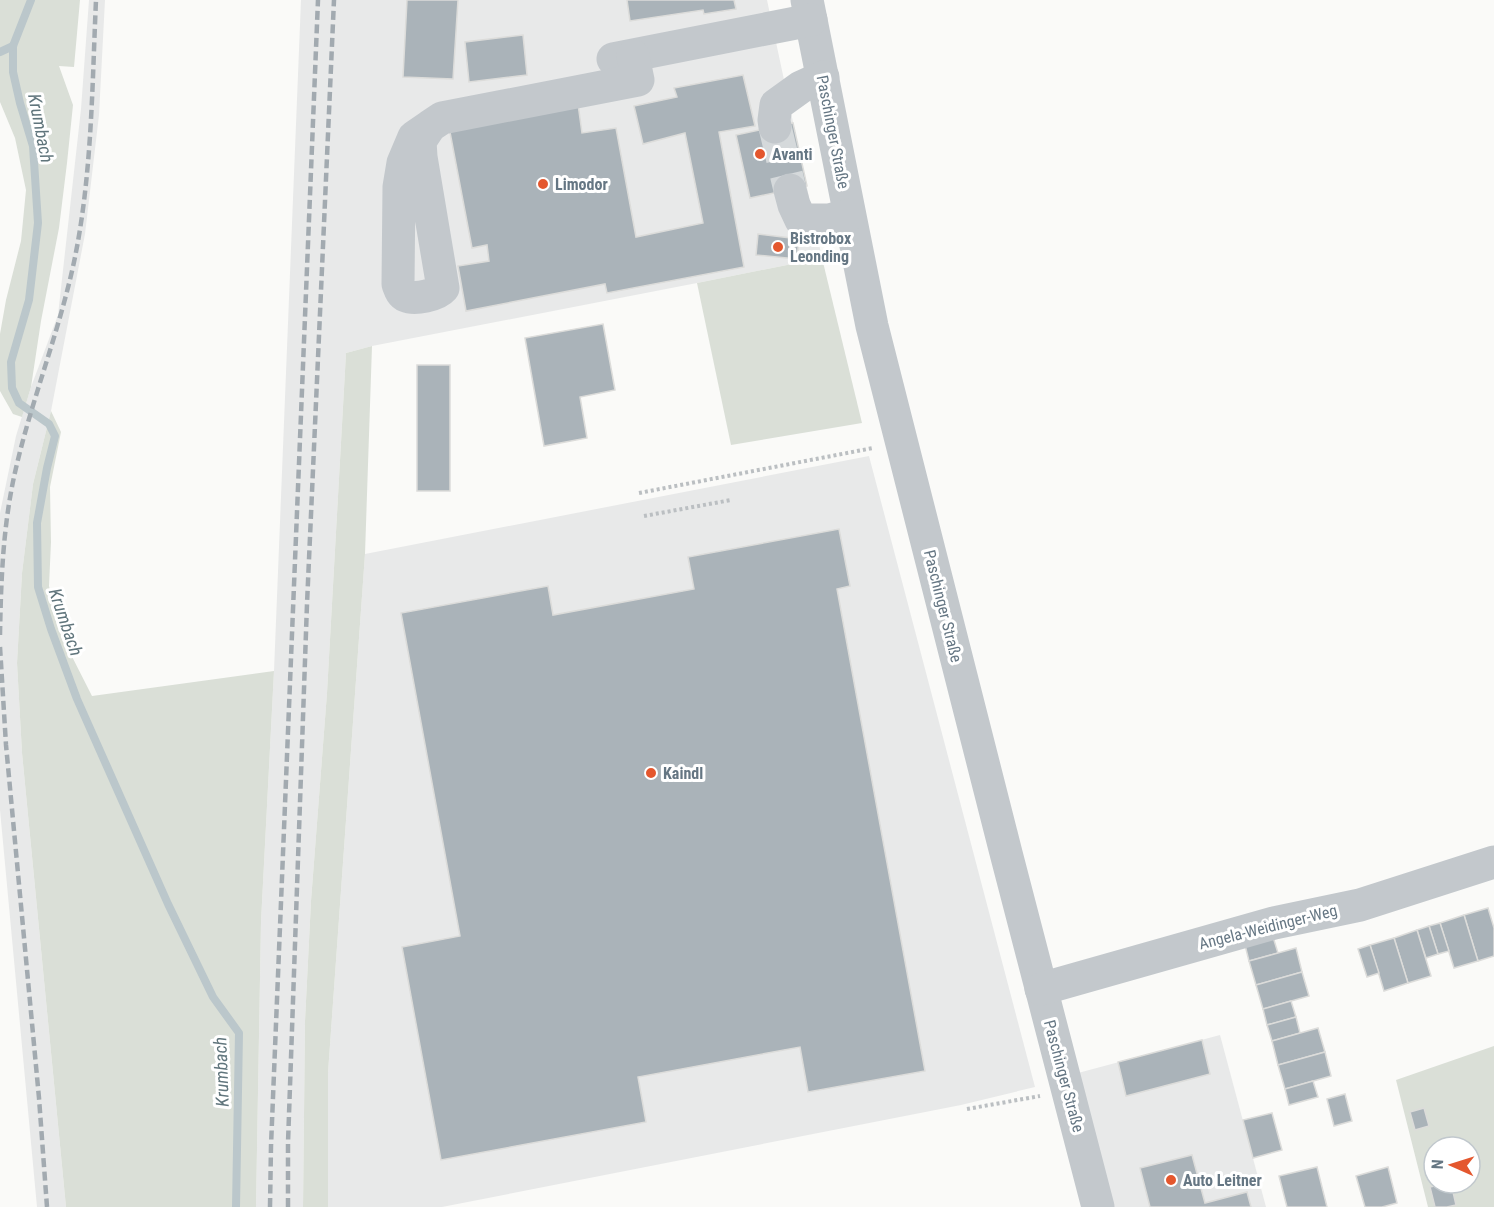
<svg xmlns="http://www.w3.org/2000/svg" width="1494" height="1207" viewBox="0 0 1494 1207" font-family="'Roboto Condensed',sans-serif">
<rect width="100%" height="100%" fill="#fafaf8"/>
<g fill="#e8e9e9">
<path d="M89 0H105L99 115 85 234 51 411 33 484 22 573 17 663 22 753 66 1207H37L0 810V513L16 436 31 387 58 315 81 109Z"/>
<path d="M301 0H767L822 258 697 283 372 346 346 353 327 693 311 901 305 1021 303 1207H256L261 922 274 671Z"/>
<path d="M869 456 1035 1087 961 1105 442 1207H328V1073L365 554Z"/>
<path d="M1220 1035 1266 1207H1114L1078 1073Z"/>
</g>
<g fill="#dadfd7" fill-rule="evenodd">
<path d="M0 0H80L74 67 59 66 73 105 67 163 59 228 41 321 31 387 22 417 13 414 0 391V334L6 300 21 241 26 190 15 138 0 102Z"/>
<path d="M822 258 862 423 731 445 697 283Z"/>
<path d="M372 346 365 554 328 1073V1207H303L305 1021 311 901 327 693 346 353Z"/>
<path d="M51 411 61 432 50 487 51 542 49 586 59 631 92 696 274 671 261 922 256 1207H66L22 753 17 663 22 573 33 484Z"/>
<path d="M1494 1046V1207H1428L1396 1080ZM1434 1147H1470V1183H1434Z"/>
</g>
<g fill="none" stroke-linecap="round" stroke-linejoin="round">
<g stroke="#bbc7cb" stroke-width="8">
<path d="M31 0 13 46V72L20 103 33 146 38 223 29 300 11 362 12 388 19 403 49 424 55 436 47 468 37 523 38 587 51 629 77 699 168 904 213 997 239 1033 236 1207"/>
<path d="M0 52 13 46"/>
</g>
</g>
<g fill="#aab3b9" stroke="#dcdcda" stroke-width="1.5">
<path d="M407 0H458L453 79 403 77Z"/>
<path d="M627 0H734L736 9 704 14 703 10 630 21Z"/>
<path d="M523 35 527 75 469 82 465 42Z"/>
<path d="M743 75 755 126 719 132 744 267 607 293 605 284 466 311 458 266 489 261 487 245 472 248 449 127 578 104 582 133 616 128 636 237 703 223 685 133 643 144 634 106 677 97 674 88Z"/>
<path d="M793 123 807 186 750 198 736 135Z"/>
<path d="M758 234 799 239 797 259 756 255Z"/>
<path d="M603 324 615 390 580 397 587 438 544 446 525 338Z"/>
<rect x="417" y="365" width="33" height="126"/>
<path d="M839 529 850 586 837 589 925 1071 808 1092 800 1047 638 1077 646 1122 441 1160 402 947 460 936 401 613 548 586 553 615 694 589 688 557Z"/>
<path d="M1488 908 1494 928V956L1478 961 1464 915Z"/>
<path d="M1464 915 1478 961 1454 968 1440 923Z"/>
<path d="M1440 923 1449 951 1438 954 1429 926Z"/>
<path d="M1429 926 1438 954 1426 958 1417 930Z"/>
<path d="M1417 930 1431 976 1408 983 1394 938Z"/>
<path d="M1273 937 1278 953 1249 961 1245 945Z"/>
<path d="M1394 938 1408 983 1384 991 1370 945Z"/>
<path d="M1370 945 1379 973 1367 977 1358 949Z"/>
<path d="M1296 948 1302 972 1256 985 1249 961Z"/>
<path d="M1302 972 1309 996 1263 1009 1256 985Z"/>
<path d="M1291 1001 1296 1017 1267 1025 1263 1009Z"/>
<path d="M1296 1017 1300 1033 1272 1041 1267 1025Z"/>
<path d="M1318 1028 1325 1052 1278 1065 1272 1041Z"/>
<path d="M1202 1040 1210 1074 1126 1096 1118 1062Z"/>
<path d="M1325 1052 1331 1076 1285 1089 1278 1065Z"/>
<path d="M1313 1081 1318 1097 1289 1105 1285 1089Z"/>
<path d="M1345 1094 1352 1121 1334 1126 1327 1099Z"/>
<path d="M1424 1108 1429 1126 1415 1130 1410 1112Z"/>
<path d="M1272 1113 1282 1150 1253 1158 1243 1120Z"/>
<path d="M1192 1155 1205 1203 1247 1192 1251 1207H1150L1140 1168Z"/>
<path d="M1317 1167 1327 1207H1287L1279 1176Z"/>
<path d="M1388 1167 1397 1203 1382 1207H1365L1356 1176Z"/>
<path d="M1447 1183H1451L1456 1205 1447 1207H1435L1430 1187Z"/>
</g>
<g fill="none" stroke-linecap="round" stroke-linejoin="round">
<path stroke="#d5d9db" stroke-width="33" stroke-dasharray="33 16" stroke-linecap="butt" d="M775 127 790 190"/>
<g stroke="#bbbfc2" stroke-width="4" stroke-dasharray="3 3" stroke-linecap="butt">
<path d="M639 493 873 448"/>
<path d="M644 516 731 500"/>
<path d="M967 1109 1040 1096"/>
</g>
<g stroke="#c3c8cc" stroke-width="33">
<path d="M807 0 872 326 1006 853 1098 1207"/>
<path d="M613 59 811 20"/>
<path d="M430 126 414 137 403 163 399 187 398 284C400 289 401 294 406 296 415 300 437 295 443 288L421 157 420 141 430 126 442 118 638 80 633 56"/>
<path d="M775 127 774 120 776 105 801 87 823 77"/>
<path d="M790 190 794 205 801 220H829L849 215"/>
<path d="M1041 989 1274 923 1360 905 1494 862"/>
</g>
<g stroke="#a2aab0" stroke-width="4.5" stroke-dasharray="9 4.5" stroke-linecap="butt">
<path d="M0 635C1 579 3 523 16 468 32 399 59 332 74 262 92 176 92 88 96 0"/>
<path d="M0 647 6 745 39 1098 47 1207"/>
<path d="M270 1207 271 1146 318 0"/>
<path d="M288 1207V1143L307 604 334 0"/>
</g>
</g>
<g fill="#e4572e" stroke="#fff" stroke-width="2">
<circle cx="760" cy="154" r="6"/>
<circle cx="543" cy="184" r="6"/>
<circle cx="778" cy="247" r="6"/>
<circle cx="651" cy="773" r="6"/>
<circle cx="1171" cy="1180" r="6"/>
</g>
<g text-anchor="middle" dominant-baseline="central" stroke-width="6" stroke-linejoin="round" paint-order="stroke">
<g font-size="16" fill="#657683" stroke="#fff">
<text transform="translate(833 132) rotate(79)">Paschinger Straße</text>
<text transform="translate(943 606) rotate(76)">Paschinger Straße</text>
<text transform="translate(1268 927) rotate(-14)">Angela-Weidinger-Weg</text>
<text transform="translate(1064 1076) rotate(75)">Paschinger Straße</text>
</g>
<g font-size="16" font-weight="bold" fill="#657683" stroke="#fff" text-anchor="start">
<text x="772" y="154">Avanti</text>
<text x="555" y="184">Limodor</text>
<text x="790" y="238">Bistrobox<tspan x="790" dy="18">Leonding</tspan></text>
<text x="663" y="773">Kaindl</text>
<text x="1183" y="1180">Auto Leitner</text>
</g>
<g font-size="18" font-style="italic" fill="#60757c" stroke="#fff">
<text transform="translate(41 128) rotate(79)">Krumbach</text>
<text transform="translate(66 622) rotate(71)">Krumbach</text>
<text transform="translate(221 1072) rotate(-92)">Krumbach</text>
</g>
</g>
<g transform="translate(1452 1165) rotate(273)"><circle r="28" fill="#ffffff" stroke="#c1c8cd" stroke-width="1.5"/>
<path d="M0-4.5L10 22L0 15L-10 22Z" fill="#e4572e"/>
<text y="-9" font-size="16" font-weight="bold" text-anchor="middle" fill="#657683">N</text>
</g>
</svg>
